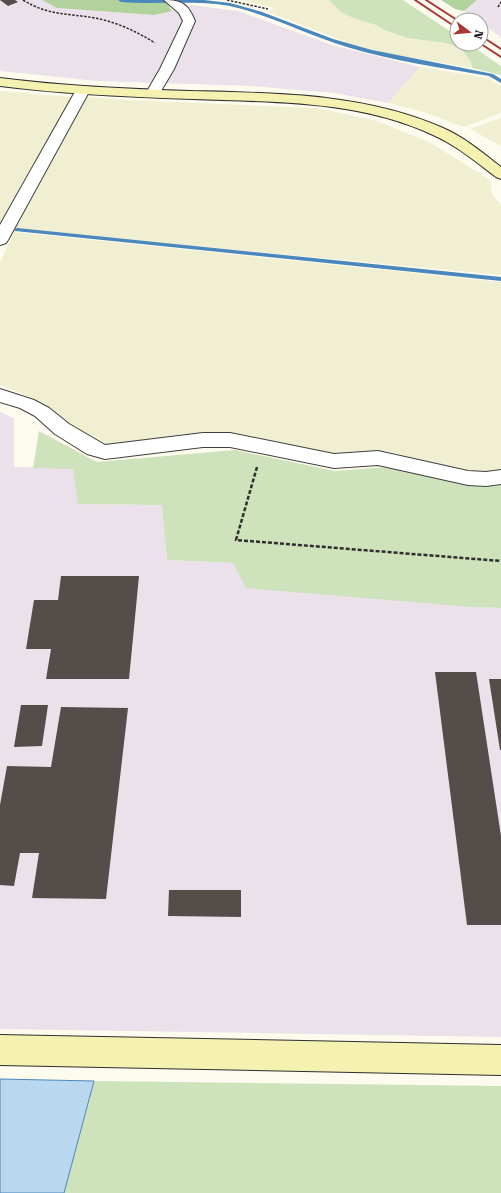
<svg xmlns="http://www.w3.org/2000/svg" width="501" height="1193" font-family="'Roboto Serif',serif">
	<rect width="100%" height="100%" fill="#fdfbee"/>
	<!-- industrial -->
	<g fill="#eae1ea">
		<path d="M0 0H42L57 8 154 15 191 5 238 11 332 45 420 67 388 103 334 93 252 86 97 81 0 71Z"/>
		<path d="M477 0H501V37L481 23V20H477L464 11Z"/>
		<path d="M0 412 14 418V467L73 468 79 504 162 505 167 560 233 563 472 607 501 608V1037L0 1029Z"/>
	</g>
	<!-- farmland -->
	<g fill="#f0efd1">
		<path d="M241 0H329L358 20 376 25 384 30 408 38 445 43 455 46 463 51 471 62 472 68 384 53 346 42 268 12 274 8Z"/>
		<path d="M420 67 487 78 501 86V113L464 127 424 112 388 103Z"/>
		<path d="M0 91 73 97 43 146 0 225Z"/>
		<path d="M87 97 126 100 316 108 374 120 429 142 490 180 492 194 501 205V275L15 229Z"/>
		<path d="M501 118V146L470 129Z"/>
		<path d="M14 232 501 282V469L490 473 463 470 386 451 336 454 232 434H184L103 446 60 418 45 403 0 385V263Z"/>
	</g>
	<!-- green -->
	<g fill="#cee3bc">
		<path d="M329 0H403L457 36V44H469L501 66V75L472 68 471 62 463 51 455 46 445 43 408 38 384 30 376 25 358 20 341 12Z"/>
		<path d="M39 431 97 462 235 450 335 471 386 467 484 487 501 483V608L472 607 246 588 233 563 167 560 162 505 78 504 73 469 33 468Z"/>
		<path d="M94 1081 501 1086V1193H64Z"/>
	</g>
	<!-- forest -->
	<g fill="#b2d29d">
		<path d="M42 0H165L172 11 154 15 57 8Z"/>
		<path d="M441 0H477L464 11 455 9Z"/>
	</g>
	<!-- water -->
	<path fill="#b9d7ee" stroke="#4987bc" d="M0 1079 94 1081 64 1193H0Z"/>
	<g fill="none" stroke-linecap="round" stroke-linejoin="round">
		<!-- stream -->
		<g fill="#4987bc" fill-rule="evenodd">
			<path d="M118 0H204L230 3 262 12 333 39 372 50 493 74 501 79V83L489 76C442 68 393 61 347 47 308 35 270 15 230 6 194 0 157 5 121 2Z"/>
			<path d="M17 228 501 277V281L15 231V229Z"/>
		</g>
	</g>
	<!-- building -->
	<g fill="#534e4a">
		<path d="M0 0H15L18 2 8 6Z"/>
		<path d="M61 576H139L129 679H46L51 649H26L34 600H58Z"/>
		<path d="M435 672H476L501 836V925H467Z"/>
		<path d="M489 679H501V750H500Z"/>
		<path d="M21 705H48L42 746 14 747Z"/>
		<path d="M61 707 128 708 106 899 32 898 39 853H20L14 886 0 885V805L7 766 51 767Z"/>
		<path d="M169 890H241V917L168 916Z"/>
	</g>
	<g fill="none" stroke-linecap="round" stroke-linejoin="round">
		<defs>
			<g id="street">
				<path d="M164 0C182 0 188 4 195 21L174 69 158 96 153 97 148 96 146 93 160 69 183 21 179 13Z"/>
				<path d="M83 86 88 87 90 90 8 240 6 243 0 245V225L76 90 78 87Z"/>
				<path d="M0 389 34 400 49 408 69 424 105 445 203 433H230L334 454 378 451 468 471 486 472 501 470V484L486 486 468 485 378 465 334 468 230 447H203L105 459 87 454 55 434 35 416 20 408 0 402Z"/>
			</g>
			<g id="secondary">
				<path d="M0 78C63 86 127 89 190 91 275 93 364 93 443 128 464 137 483 153 501 167V179L496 177C476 162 456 145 433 135 359 100 273 102 193 99 128 97 64 94 0 86Z"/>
				<path d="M0 1035 501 1045V1075L0 1065Z"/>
			</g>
		</defs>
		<!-- street casing -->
		<use href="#street" stroke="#3f3f3f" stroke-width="2"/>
		<!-- secondary casing -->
		<use href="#secondary" stroke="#2e2e2e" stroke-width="2"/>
		<!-- path-far1 -->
		<g stroke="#2e2e2e" stroke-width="1.5" stroke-dasharray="2.5 1.5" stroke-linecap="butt">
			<path d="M23 0C49 16 67 13 95 18 116 22 136 31 155 43"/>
			<path d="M227 0 268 9"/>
			<path d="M498 7 501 2"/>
		</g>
		<!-- path -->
		<path stroke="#2e2e2e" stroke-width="2.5" stroke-dasharray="4 2" stroke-linecap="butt" d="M257 467 236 540 501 561"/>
		<!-- street -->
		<use href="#street" fill="#fff" fill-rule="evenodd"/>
		<!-- secondary -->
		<use href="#secondary" fill="#f5f1b1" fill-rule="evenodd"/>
		<!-- rail -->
		<g stroke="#aa3736" stroke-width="2">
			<path d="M415 0 457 28"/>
			<path d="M426 0 457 20"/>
			<path d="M481 36 501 49"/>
			<path d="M481 44 501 57"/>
		</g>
	</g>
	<!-- north arrow -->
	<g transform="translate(469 32) rotate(106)"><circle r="19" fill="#ffffff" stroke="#9e9e9e"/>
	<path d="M0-3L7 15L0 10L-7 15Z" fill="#aa3736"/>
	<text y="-6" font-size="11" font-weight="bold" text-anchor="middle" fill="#0c0c0c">N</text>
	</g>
</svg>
